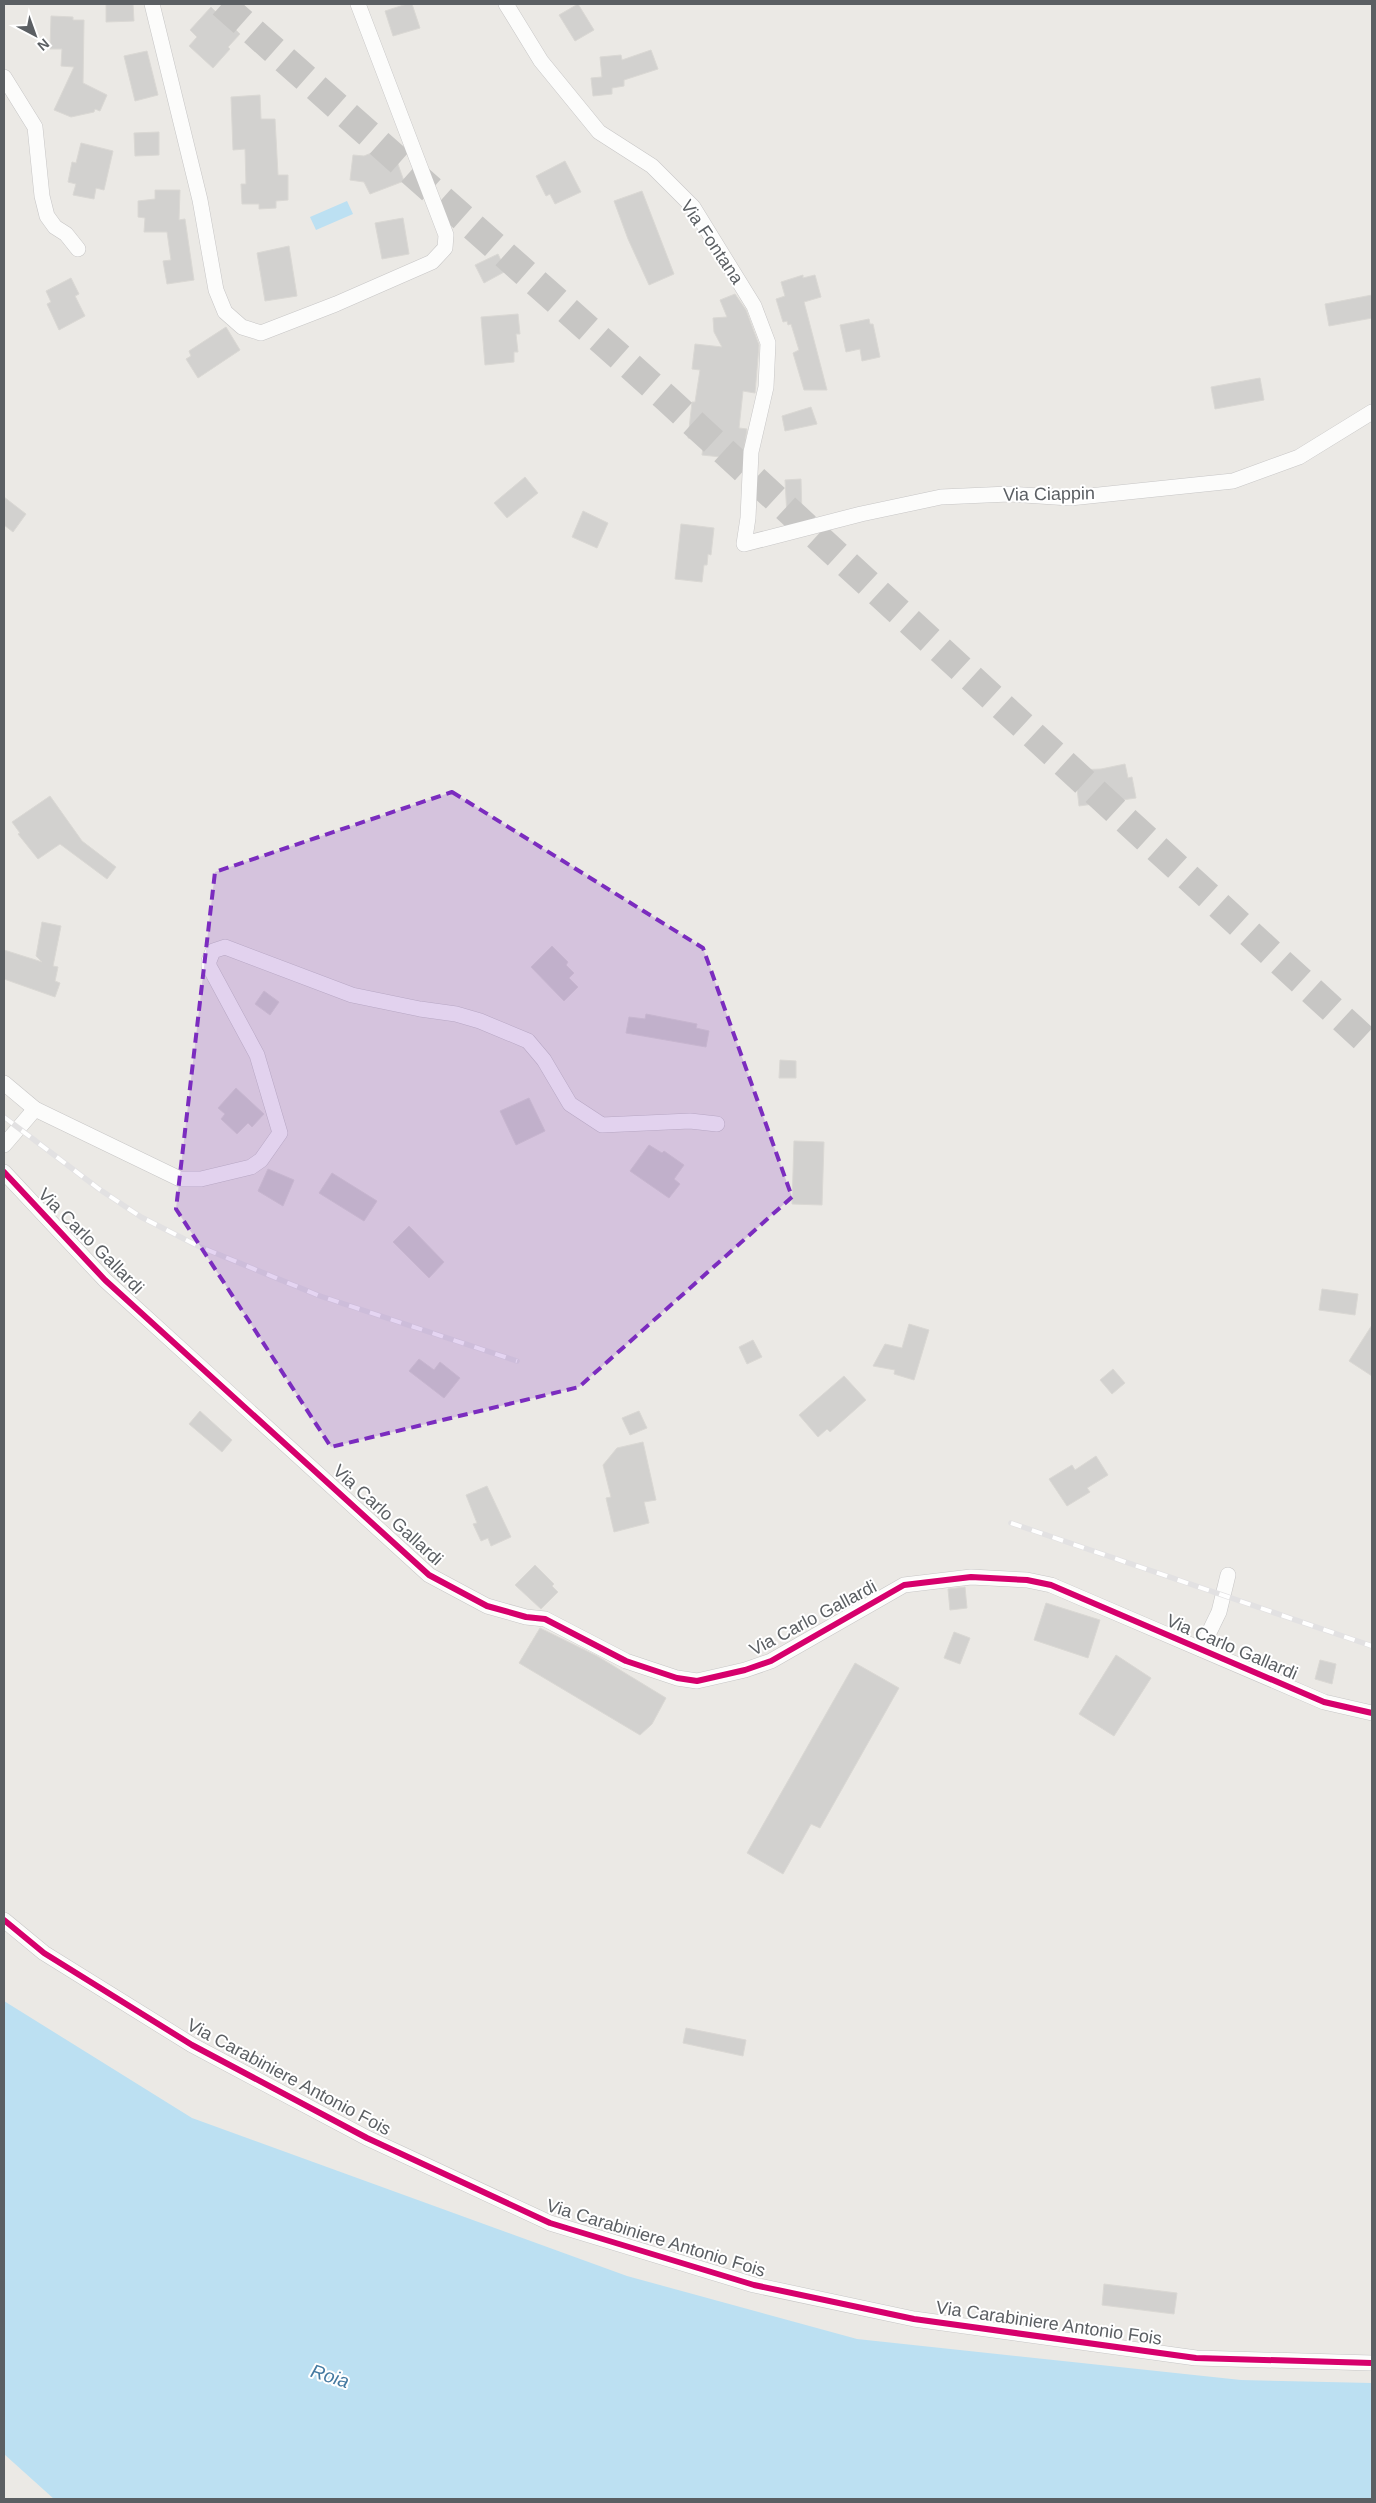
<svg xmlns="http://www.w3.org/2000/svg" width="1376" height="2503" font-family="Arial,sans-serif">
	<rect width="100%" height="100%" fill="#ebe9e5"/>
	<!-- water -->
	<g fill="#bce0f2">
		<path d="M347 201 353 214 316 230 310 217Z"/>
		<path d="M4 2001 192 2118 627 2276 857 2339 1241 2380 1372 2383V2499H54L4 2454Z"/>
	</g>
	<!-- building -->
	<g fill="#d2d1cf" stroke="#dad8d4">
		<path d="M106 4H133L134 21 106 22Z"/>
		<path d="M227 4H233L242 21 235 29 240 34 228 47 230 49 213 68 189 46 197 37 190 30 211 7 218 14Z"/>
		<path d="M407 4H412L420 28 393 36 385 11Z"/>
		<path d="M578 4 594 30 575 41 559 15Z"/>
		<path d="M51 16 73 17V20H84L83 83 107 95 100 111 95 109 94 112 71 117 54 110 74 67 61 66 62 49H50Z"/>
		<path d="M651 50 658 69 624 80V86L612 88V94L593 96 591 78 602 77 600 57 621 55 622 60Z"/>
		<path d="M147 51 158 95 135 101 124 56Z"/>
		<path d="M260 95 261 119H275L278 175H288V200L276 201V208L259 209V204H242L241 184H246L245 149 233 150 231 97Z"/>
		<path d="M159 132V155L135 156 134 133Z"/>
		<path d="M81 143 113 151 104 190 96 188 94 199 73 195 76 184 68 182 72 162 76 163Z"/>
		<path d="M391 145 404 181 370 194 364 182 350 180 353 155 364 156Z"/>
		<path d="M565 161 581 192 555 204 550 194 546 196 536 176Z"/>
		<path d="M155 190H180L179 220 185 219 194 280 167 284 163 261 171 260 167 232H144L145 218 138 217V201L155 199Z"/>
		<path d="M642 191 674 274 649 285 628 239 614 201Z"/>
		<path d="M403 218 409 254 382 259 375 223Z"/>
		<path d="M289 246 297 296 265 301 257 253Z"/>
		<path d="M498 254 506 271 484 283 475 265Z"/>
		<path d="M803 275V278L815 275 821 297 804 302 827 390H804L793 353 799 350 791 324 788 325 787 321 783 322 776 299 785 296 781 282Z"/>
		<path d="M71 278 79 294 75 296 85 316 59 330 47 304 51 302 46 291Z"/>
		<path d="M735 294 746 310 759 345 755 393 743 391 739 428 747 429 741 468 720 465 721 457 702 455 704 440 688 438 692 402H695L700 370 692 369 695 344 722 347 714 332 713 318 727 317 720 300Z"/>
		<path d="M1372 295V318L1329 326 1325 304Z"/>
		<path d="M518 314 520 334H516L518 352H514V362L485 365 481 317Z"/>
		<path d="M869 319 870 324H873L880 357 862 361 860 349 846 352 840 325Z"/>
		<path d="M226 327 240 350 198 378 186 359 191 356 189 351Z"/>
		<path d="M1260 378 1264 400 1215 409 1211 387Z"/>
		<path d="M811 407 817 424 785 431 782 416Z"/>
		<path d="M525 477 538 493 507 518 494 503Z"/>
		<path d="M801 479 802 515 787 516 785 480Z"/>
		<path d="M4 497 26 514 13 532 4 525Z"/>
		<path d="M583 511 608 523 597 548 572 537Z"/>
		<path d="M681 524 714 528 711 555 708 554 707 565H704L702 582 675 579Z"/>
		<path d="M1125 764 1128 778 1132 777 1136 798 1079 806 1075 770 1101 769Z"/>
		<path d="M50 796 82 841 116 867 107 879 60 844 38 859 18 834 20 833 12 822Z"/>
		<path d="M42 922 61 926 53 966 58 967 55 981 60 983 55 997 4 979V950L42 962 36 956Z"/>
		<path d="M552 946 568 962 566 965 574 973 569 978 578 987 564 1001 531 967Z"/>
		<path d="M264 991 279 1002 270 1015 255 1004Z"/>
		<path d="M646 1014 697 1024 696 1028 709 1031 706 1047 626 1033 629 1017 645 1019Z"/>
		<path d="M780 1060 796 1061V1078H779Z"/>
		<path d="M236 1088 264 1114 252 1127 248 1123 237 1134 221 1119 225 1114 218 1108Z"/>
		<path d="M529 1098 545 1131 516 1145 500 1111Z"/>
		<path d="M794 1141 824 1142 822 1205 792 1204Z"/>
		<path d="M649 1145 662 1153 664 1151 684 1165 674 1179 680 1184 669 1198 630 1171Z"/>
		<path d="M268 1169 294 1180 283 1206 258 1191Z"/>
		<path d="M332 1173 377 1201 364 1221 319 1193Z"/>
		<path d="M409 1226 444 1262 429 1278 393 1242Z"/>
		<path d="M1322 1289 1358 1294 1355 1315 1319 1310Z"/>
		<path d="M909 1324 929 1330 914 1380 894 1374 895 1370 873 1366 885 1344 902 1348Z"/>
		<path d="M1372 1325V1376L1349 1361Z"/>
		<path d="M753 1340 762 1357 747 1364 739 1347Z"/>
		<path d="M419 1359 434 1370 440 1362 460 1378 444 1398 409 1371Z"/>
		<path d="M1113 1369 1125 1383 1112 1394 1100 1380Z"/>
		<path d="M844 1376 866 1400 830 1432 827 1429 818 1437 799 1415Z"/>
		<path d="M200 1411 232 1440 222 1452 189 1424Z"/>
		<path d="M639 1411 647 1428 630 1435 622 1418Z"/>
		<path d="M643 1442 656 1500 644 1502 649 1523 614 1532 606 1498 611 1497 603 1465 617 1448Z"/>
		<path d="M1096 1456 1108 1475 1087 1488 1090 1492 1067 1506 1049 1479 1072 1465 1075 1470Z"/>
		<path d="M487 1486 511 1537 491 1546 488 1538 481 1541 473 1524 477 1523 466 1495Z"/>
		<path d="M535 1565 554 1584 552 1586 558 1592 541 1609 515 1585Z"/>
		<path d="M965 1587 967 1608 950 1610 948 1589Z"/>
		<path d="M1046 1603 1100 1620 1088 1658 1034 1640Z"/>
		<path d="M540 1628 597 1656 666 1698 652 1724 640 1735 519 1663Z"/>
		<path d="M954 1632 970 1638 960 1664 944 1658Z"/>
		<path d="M1116 1655 1151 1678 1114 1736 1079 1714Z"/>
		<path d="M1320 1660 1336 1664 1332 1684 1315 1679Z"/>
		<path d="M855 1663 899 1688 820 1828 811 1824 783 1874 747 1853Z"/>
		<path d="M686 2028 746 2040 743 2056 683 2043Z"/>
		<path d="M1104 2284 1177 2293 1174 2314 1102 2305Z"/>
	</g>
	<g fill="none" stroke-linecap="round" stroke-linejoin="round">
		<!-- motorway-tunnel -->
		<path stroke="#c7c6c4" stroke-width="28" stroke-dasharray="28 14" stroke-linecap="butt" d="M222 4 665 397 1372 1046"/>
		<defs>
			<g id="minor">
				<path d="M152 4 200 200 216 290 225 312 242 327 261 333 336 304 432 262 445 248 446 235 358 4"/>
				<path d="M506 4 541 61 599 132 652 166 693 207 754 306 768 343 766 387 751 452 748 518 744 544 861 514 941 497 1009 494 1070 498 1233 481 1299 457 1372 412"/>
				<path d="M4 77 35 127 42 196 47 216 55 227 66 234 78 249"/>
				<path d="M4 1083 35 1109 180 1179H201L251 1167 261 1160 280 1133 257 1055 209 966V961L213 951 225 947 352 995 420 1009 456 1014 480 1021 528 1041 544 1060 570 1104 602 1125 690 1121 717 1124"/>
				<path d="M4 1145 35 1109"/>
				<path d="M4 1172 105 1280 429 1575 487 1606 526 1617 545 1619 626 1661 677 1678 697 1681 745 1670 771 1661 904 1585 971 1577 1027 1580 1051 1585 1324 1702 1372 1713"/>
				<path d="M1201 1649 1219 1612 1228 1575"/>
				<path d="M4 1920 44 1953 192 2045 367 2138 550 2223 754 2285 914 2319 1196 2358 1372 2363"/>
			</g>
		</defs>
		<!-- minor casing -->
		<use href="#minor" stroke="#c7c6c6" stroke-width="16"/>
		<!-- minor -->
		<use href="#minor" stroke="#fcfcfb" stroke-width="15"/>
		<defs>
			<g id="rail">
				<path d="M4 1117 99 1189 141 1217 198 1246 320 1296 517 1361"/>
				<path d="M1011 1523 1372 1646"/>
			</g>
		</defs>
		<!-- rail casing -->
		<use href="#rail" stroke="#e2e1e2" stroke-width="5.5"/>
		<!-- rail -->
		<use href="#rail" stroke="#fff" stroke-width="4" stroke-dasharray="11" stroke-linecap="butt"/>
		<defs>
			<g id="cycleway">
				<path d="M4 1172 105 1280 429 1575 487 1606 526 1617 545 1619 626 1661 677 1678 697 1681 745 1670 771 1661 904 1585 971 1577 1027 1580 1051 1585 1324 1702 1372 1713"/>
				<path d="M4 1920 44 1953 192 2045 367 2138 550 2223 754 2285 914 2319 1196 2358 1372 2363"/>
			</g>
		</defs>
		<!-- cycleway casing -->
		<use href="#cycleway" stroke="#fff" stroke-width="9"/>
		<!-- cycleway -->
		<use href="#cycleway" stroke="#d6006c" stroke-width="6"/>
	</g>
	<!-- marked area -->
	<path fill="#7b2cbf" fill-opacity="0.2" stroke="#7b2cbf" stroke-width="4" stroke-dasharray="10 6" stroke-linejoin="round" d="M452 792 703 948 792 1197 579 1387 331 1447 176 1209 215 872Z"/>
	<g text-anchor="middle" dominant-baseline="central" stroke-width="4" stroke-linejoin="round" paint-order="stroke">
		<!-- street labels -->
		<g font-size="18" fill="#5b5f63" stroke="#fff">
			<text transform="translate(712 242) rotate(56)">Via Fontana</text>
			<text transform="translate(1049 494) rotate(-1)">Via Ciappin</text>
			<text transform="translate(91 1241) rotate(45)">Via Carlo Gallardi</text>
			<text transform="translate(388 1515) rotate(42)">Via Carlo Gallardi</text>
			<text transform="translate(813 1618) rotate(-28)">Via Carlo Gallardi</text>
			<text transform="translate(1232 1647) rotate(23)">Via Carlo Gallardi</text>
			<text transform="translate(289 2077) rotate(28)">Via Carabiniere Antonio Fois</text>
			<text transform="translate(656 2238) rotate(17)">Via Carabiniere Antonio Fois</text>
			<text transform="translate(1049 2323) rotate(8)">Via Carabiniere Antonio Fois</text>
		</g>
		<!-- water labels -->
		<g font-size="19" font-style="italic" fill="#4479a0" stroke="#fff">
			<text transform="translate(330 2376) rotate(18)">Roia</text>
		</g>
	</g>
	<!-- border -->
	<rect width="1376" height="2503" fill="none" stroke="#5b5f63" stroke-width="10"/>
	<!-- north arrow -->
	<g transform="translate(35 35) rotate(139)" stroke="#ffffff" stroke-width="4" paint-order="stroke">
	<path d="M0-4L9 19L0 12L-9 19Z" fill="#5b5f63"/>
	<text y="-8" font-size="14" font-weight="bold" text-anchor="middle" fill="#5b5f63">N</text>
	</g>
</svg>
